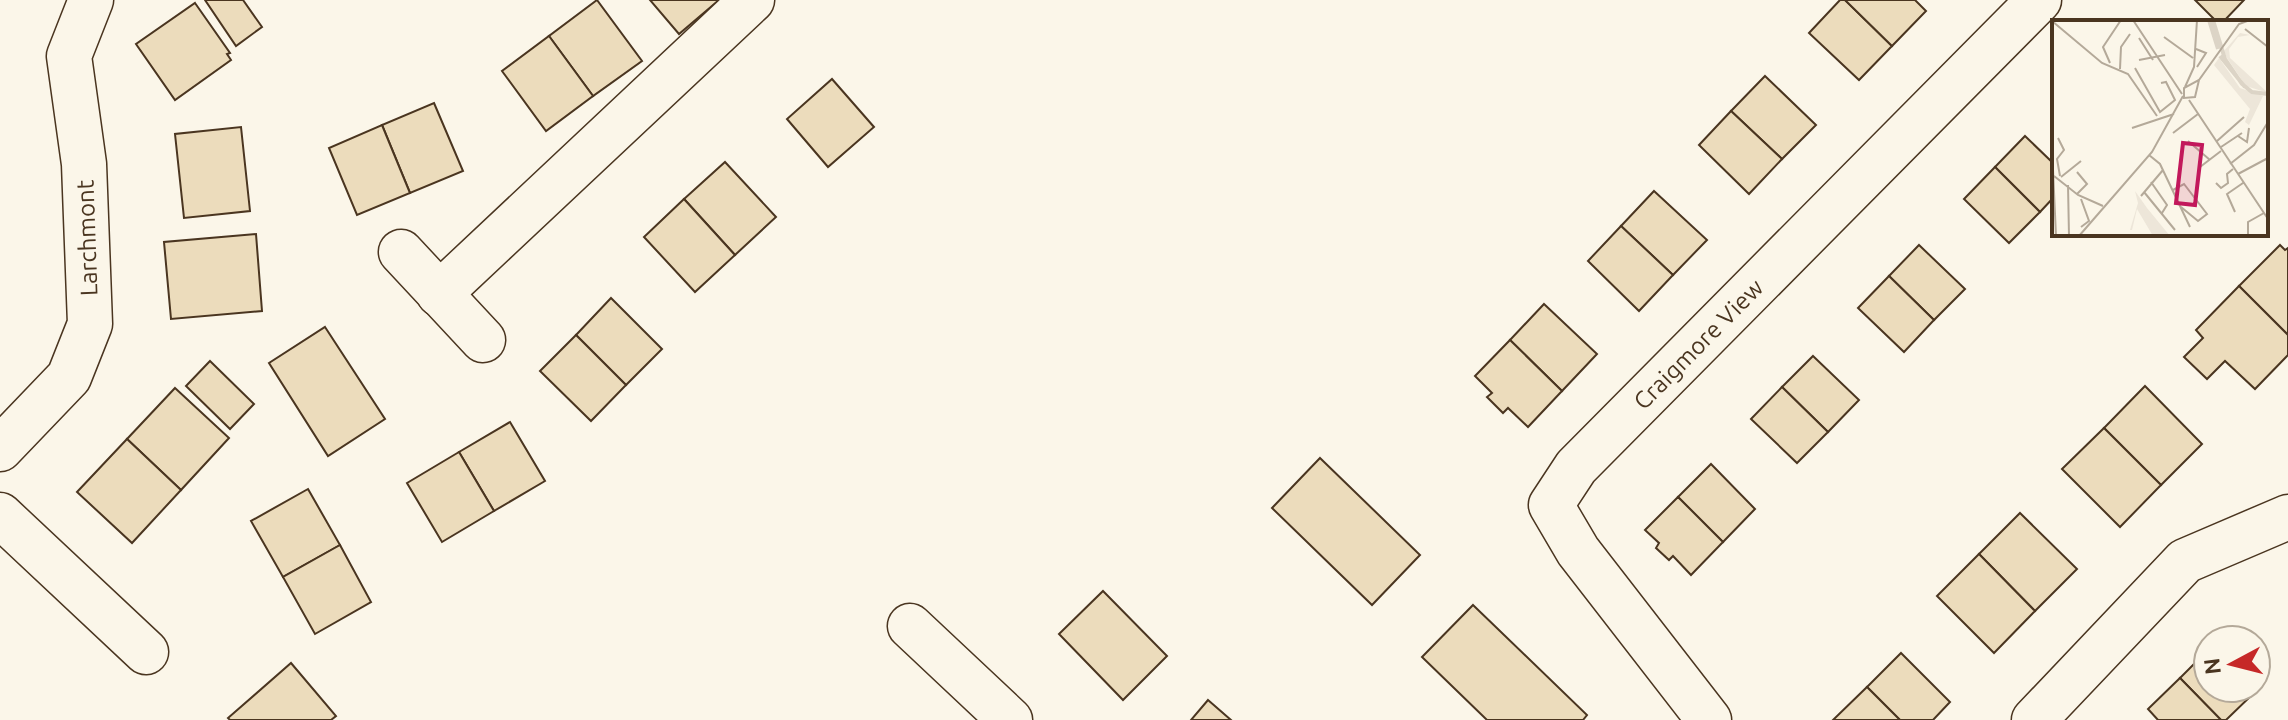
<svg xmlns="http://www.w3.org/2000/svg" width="2288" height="720" font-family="Ubuntu,sans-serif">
	<rect width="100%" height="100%" fill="#fbf6e9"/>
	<!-- building -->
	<g fill="#ecdcbc" stroke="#4a3520" stroke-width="2">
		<path d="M205 0H243L262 27 236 46Z"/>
		<path d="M597 0 642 61 593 96 549 36Z"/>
		<path d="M650 0H719L679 34Z"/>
		<path d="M1840 0H1845L1892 46 1859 80 1809 33Z"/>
		<path d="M1845 0H1915L1926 11 1892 46Z"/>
		<path d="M2195 0H2244L2223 22H2217Z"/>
		<path d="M195 3 230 53 227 54 231 60 175 100 136 44Z"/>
		<path d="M549 36 593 96 546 131 502 71Z"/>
		<path d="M1765 76 1816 125 1782 159 1731 111Z"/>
		<path d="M832 79 874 127 828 167 787 119Z"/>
		<path d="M434 103 463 171 410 193 382 125Z"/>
		<path d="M1731 111 1782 159 1749 194 1699 145Z"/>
		<path d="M382 125 410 193 357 215 329 148Z"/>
		<path d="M241 127 250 211 184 218 175 134Z"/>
		<path d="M2025 136 2054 164V197L2040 212 1995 167Z"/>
		<path d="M725 162 776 217 735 255 684 199Z"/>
		<path d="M1995 167 2040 212 2009 243 1964 199Z"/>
		<path d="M1654 191 1707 240 1673 275 1621 226Z"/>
		<path d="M684 199 735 255 695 292 644 237Z"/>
		<path d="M1621 226 1673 275 1639 311 1588 261Z"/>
		<path d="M256 234 262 311 171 319 164 242Z"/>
		<path d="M1919 245 1965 289 1934 320 1889 276Z"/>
		<path d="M2280 245 2285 250 2288 248V335L2239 286Z"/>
		<path d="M1889 276 1934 320 1904 352 1858 308Z"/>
		<path d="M2239 286 2288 335V355L2255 389 2225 361 2207 379 2184 357 2203 338 2196 330Z"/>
		<path d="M611 298 662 349 626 385 576 335Z"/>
		<path d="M1544 304 1597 354 1562 391 1510 340Z"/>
		<path d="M325 327 385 419 328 456 269 363Z"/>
		<path d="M576 335 626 385 591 421 540 371Z"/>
		<path d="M1510 340 1562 391 1528 427 1508 408 1503 413 1487 397 1492 393 1475 376Z"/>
		<path d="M1813 356 1859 400 1828 432 1782 387Z"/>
		<path d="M210 361 254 404 230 429 186 386Z"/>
		<path d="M2145 386 2202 444 2161 485 2104 428Z"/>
		<path d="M1782 387 1828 432 1797 463 1751 419Z"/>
		<path d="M175 388 229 438 181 490 127 439Z"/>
		<path d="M510 422 545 481 494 511 459 452Z"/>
		<path d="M2104 428 2161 485 2120 527 2062 469Z"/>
		<path d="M127 439 181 490 132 543 77 492Z"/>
		<path d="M459 452 494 511 442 542 407 483Z"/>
		<path d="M1320 458 1420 555 1372 605 1272 508Z"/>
		<path d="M1711 464 1755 509 1723 542 1678 497Z"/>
		<path d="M308 489 340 545 283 577 251 521Z"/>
		<path d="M1678 497 1723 542 1691 575 1673 556 1669 560 1656 548 1659 543 1645 530Z"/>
		<path d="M2020 513 2077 569 2035 611 1979 554Z"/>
		<path d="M340 545 371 602 315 634 283 577Z"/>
		<path d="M1979 554 2035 611 1994 653 1937 596Z"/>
		<path d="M1103 591 1167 656 1123 700 1059 634Z"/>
		<path d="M1473 605 1587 715 1583 720H1487L1422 657Z"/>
		<path d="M2208 650V688H2253L2256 691 2226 720H2221L2180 678Z"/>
		<path d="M1901 653 1950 702 1933 720H1900L1867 687Z"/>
		<path d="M291 663 336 716 331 720H230L228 718Z"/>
		<path d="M2180 678 2221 720H2158L2148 709Z"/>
		<path d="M1867 687 1900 720H1833Z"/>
		<path d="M1208 700 1231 720H1191Z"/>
	</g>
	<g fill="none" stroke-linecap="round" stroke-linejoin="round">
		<defs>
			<g id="minor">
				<path d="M401 252 483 340"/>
				<path d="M439 294 752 0"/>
				<path d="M0 449 69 377 90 324 84 164 69 56 91 0"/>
				<path d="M0 515 146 652"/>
				<path d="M910 626 1010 720"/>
				<path id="s1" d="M1709 720 1578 551 1551 505 1576 467 2039 0"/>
				<path d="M2034 720 2185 561 2288 517"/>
			</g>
		</defs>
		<!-- minor casing -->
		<use href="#minor" stroke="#4a3520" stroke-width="47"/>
		<!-- minor -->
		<use href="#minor" stroke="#fbf6e9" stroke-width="44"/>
	</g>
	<g text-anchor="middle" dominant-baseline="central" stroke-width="6" stroke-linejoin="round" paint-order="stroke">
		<!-- street labels -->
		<g font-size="24" fill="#4a3520" stroke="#fbf6e9">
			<text transform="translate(87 238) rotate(-92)">Larchmont</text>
			<text stroke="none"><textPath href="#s1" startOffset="486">Craigmore View</textPath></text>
		</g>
	</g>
	<!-- overview -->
	<g transform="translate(2052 20)">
		<rect width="216" height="216" fill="#fbf6e9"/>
		<path d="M188 13 198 15 186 17 177 29 178 38 216 73 194 66 175 38 172 31ZM167 38 188 68 211 76 197 105 193 102 198 89 162 45ZM83 171 95 188 118 216H101L85 189 80 210H78L86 183Z" fill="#ede6d9"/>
		<path fill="none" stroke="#dcd4c6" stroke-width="4" d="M157 0 166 29M161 0 173 39 190 64 200 72 216 74M168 36 193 67"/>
		<path fill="none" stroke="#b4a999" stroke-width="2" d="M81 0 130 74M0 1 50 43 76 54 105 96M193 9 216 27M112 17 141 38M87 18 101 40M144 29 154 33 145 47M87 40 113 35M58 43 51 27 69 0M83 48 108 92 123 80 114 62 109 63M68 49 69 27 78 14M147 60 143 77 132 78V68L147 60 187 4 198 0M133 67 142 47 145 0M137 80 216 199M80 108 122 94M121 113 146 94M186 116 195 122 197 108M6 118 12 130 5 139 8 156M136 121 158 140M165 121 192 97M0 127 4 216M169 127 190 113M97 135 108 144 138 207M178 144 202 125 216 102M148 147 169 131M186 154 216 138M2 156 26 175 51 186M9 157 29 141M99 162 115 185 110 193M164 163 169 168 176 163 175 154 181 149M16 165 17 216M121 170 132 164 155 194 146 201 129 187M92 172 123 210M25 174 35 164 25 152M89 176 111 150M183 192 175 174 191 163M29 207 37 201 29 179M27 216 100 132 131 76M196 216V202L212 193"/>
		<path fill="#c2185b" fill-opacity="0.15" stroke="#c2185b" stroke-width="4" d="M131 123 150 125 143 185 124 183Z"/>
		<rect width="216" height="216" fill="none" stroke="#4a3520" stroke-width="4"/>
	</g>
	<!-- north arrow -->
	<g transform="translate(2232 664) rotate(263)"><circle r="38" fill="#fbf6e9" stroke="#b4a999" stroke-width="2"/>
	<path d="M0-6L14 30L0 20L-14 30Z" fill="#c62828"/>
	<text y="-12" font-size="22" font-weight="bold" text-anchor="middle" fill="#4a3520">N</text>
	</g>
</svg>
